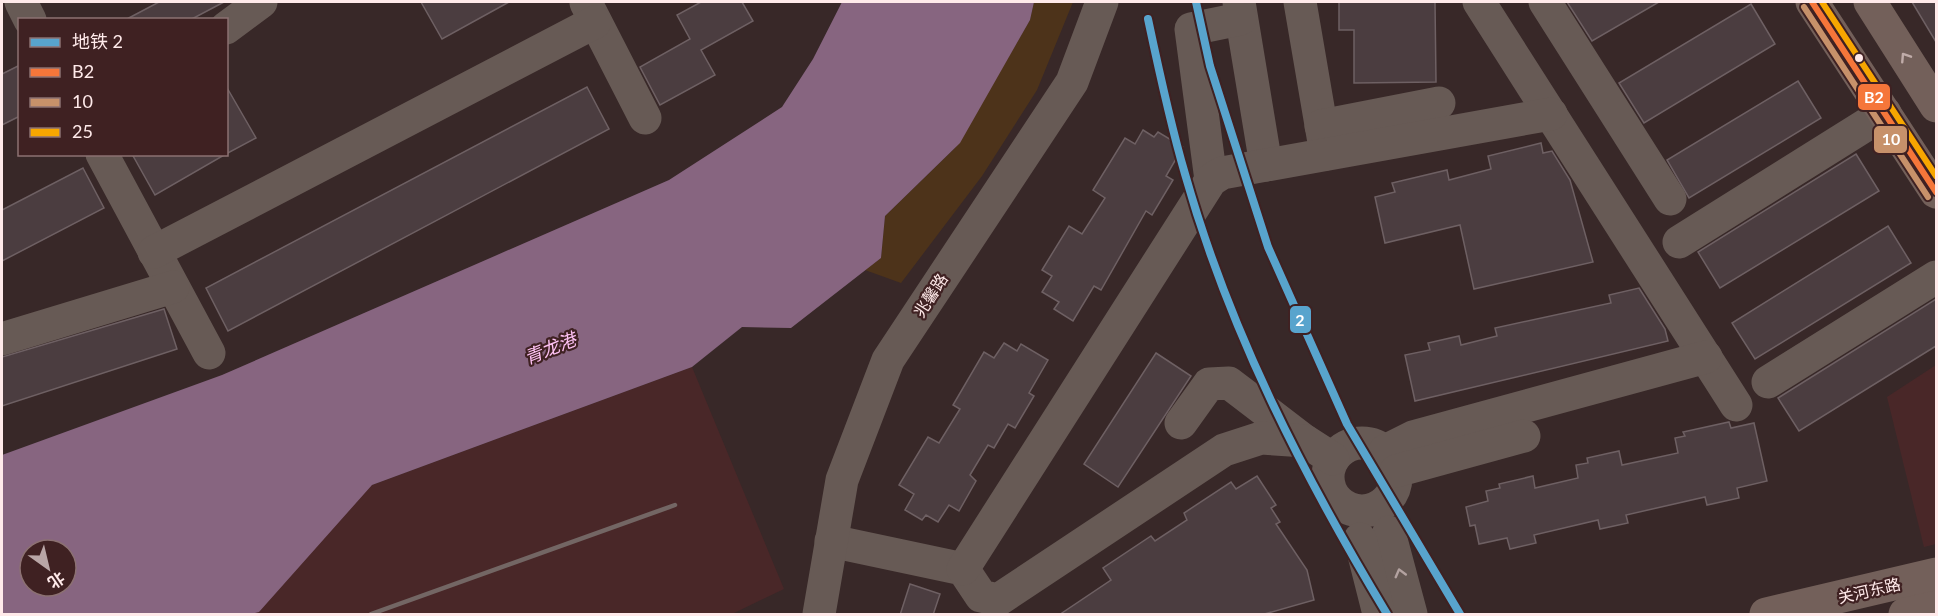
<svg xmlns="http://www.w3.org/2000/svg" width="1938" height="616" font-family="Lato,'Noto Sans SC',sans-serif">
	<rect width="100%" height="100%" fill="#382828"/>
	<!-- built -->
	<g fill="#492728" fill-rule="evenodd">
		<path d="M1936 365V544L1924 547 1887 397Z"/>
		<path d="M692 367 784 589 732 614H2V550L372 485ZM30 550H66V586H30Z"/>
	</g>
	<!-- green -->
	<path fill="#4d331a" d="M1034 2H1073L1037 90 982 176 901 283 865 270 881 258 885 216 955 148 1030 20Z"/>
	<!-- water -->
	<path fill="#876580" fill-rule="evenodd" d="M842 2H1034L1030 20 960 143 885 216 881 258 791 328 742 327 692 367 372 485 259 612 251 614H2V455L222 375 669 180 782 107 813 59ZM30 550H66V586H30Z"/>
	<!-- building -->
	<g fill="#4b3d40" stroke="#6e6063" stroke-width="1.5">
		<path d="M159 2H224L190 20H125Z"/>
		<path d="M421 2H509L442 39Z"/>
		<path d="M701 2H742L753 21 701 50 715 75 660 105 640 67 690 39 677 15Z"/>
		<path d="M1339 2H1435L1436 82 1354 83V30H1339Z"/>
		<path d="M1567 2H1659L1592 41Z"/>
		<path d="M1912 2H1936V42Z"/>
		<path d="M1751 4 1775 44 1644 123 1619 83Z"/>
		<path d="M20 65V116L2 125V74Z"/>
		<path d="M1798 81 1821 118 1689 198 1667 160Z"/>
		<path d="M226 86 256 138 226 154Z"/>
		<path d="M587 87 609 129 228 331 206 288Z"/>
		<path d="M1143 130 1154 137 1158 132 1183 147 1166 176 1173 180 1152 215 1146 211 1101 290 1094 286 1073 321 1054 309 1059 302 1042 292 1052 276 1042 270 1069 226 1082 234 1105 198 1093 190 1125 138 1135 144Z"/>
		<path d="M1541 143 1543 153 1552 151 1570 180 1593 262 1474 289 1460 225 1385 243 1375 197 1395 192 1392 183 1447 170 1449 180 1491 169 1488 156Z"/>
		<path d="M132 154H226L155 195Z"/>
		<path d="M1856 154 1879 191 1720 288 1698 252Z"/>
		<path d="M83 168 104 208 2 261V210Z"/>
		<path d="M1888 226 1911 263 1755 359 1732 323Z"/>
		<path d="M1639 288 1665 329 1668 341 1415 401 1405 355 1430 350 1428 343 1459 336 1461 345 1497 336 1495 328 1611 303 1609 295Z"/>
		<path d="M1936 299V346L1799 431 1778 398Z"/>
		<path d="M164 309 177 349 2 406V357Z"/>
		<path d="M1004 343 1017 351 1021 344 1048 360 1029 393 1034 396 1015 428 1008 424 994 448 988 445 970 475 976 481 959 511 949 505 938 522 926 515 922 520 905 510 914 494 899 485 928 437 939 443 960 409 953 405 984 352 994 358Z"/>
		<path d="M1156 353 1191 376 1118 487 1084 464Z"/>
		<path d="M1729 422 1731 428 1754 423 1767 481 1737 488 1739 498 1707 505 1705 497 1626 515 1628 523 1600 529 1598 520 1534 535 1536 543 1510 549 1507 538 1479 544 1475 525 1470 526 1466 507 1488 501 1486 491 1500 488 1499 484 1533 476 1535 488 1578 478 1576 465 1588 463 1587 458 1619 451 1622 465 1678 453 1675 438 1685 436 1683 432Z"/>
		<path d="M1257 476 1276 505 1271 508 1280 522 1276 524 1307 570 1314 600 1261 615H1059L1111 580 1103 568 1151 536 1155 541 1187 520 1184 513 1231 482 1236 489Z"/>
		<path d="M910 584 940 594 933 615H900Z"/>
	</g>
	<g fill="none" stroke-linecap="round" stroke-linejoin="round">
		<!-- minor -->
		<g stroke="#675a55" stroke-width="33">
			<path d="M21 2 30 20"/>
			<path d="M1239 2 1266 165"/>
			<path d="M1300 2 1326 154"/>
			<path d="M1479 2 1736 405"/>
			<path d="M1545 2 1670 199"/>
			<path d="M586 3 645 118"/>
			<path d="M226 28 261 2"/>
			<path d="M1321 126 1439 103"/>
			<path d="M102 154 209 353"/>
			<path d="M1211 180 1191 29 1240 19"/>
			<path d="M1679 242 1885 113"/>
			<path d="M154 252 595 22"/>
			<path d="M2 339 173 287"/>
			<path d="M1768 382 1936 277"/>
			<path d="M1181 423 1209 384 1229 383 1305 441"/>
			<circle cx="1362" cy="477" r="34"/>
			<path d="M1385 451 1413 437 1706 357"/>
			<path d="M1396 471 1524 436"/>
			<path d="M1389 532 1411 614"/>
			<path d="M1360 539 1379 614"/>
			<path d="M831 541 963 569 981 596 998 600 1224 450 1261 438 1305 441 1333 459"/>
			<path d="M963 569 1211 180 1222 173 1551 114"/>
			<path d="M819 614 842 480 888 360 1072 82 1102 2"/>
		</g>
		<!-- major -->
		<g stroke="#73605a" stroke-width="33">
			<path d="M1812 2 1936 192"/>
			<path d="M1870 2 1936 106"/>
			<path d="M1766 614 1936 574"/>
			<path d="M1905 614 1936 607"/>
		</g>
		<!-- rail -->
		<path stroke="#736664" stroke-width="4.5" d="M371 614 675 505"/>
		<defs>
			<path id="bus-1" d="M1812 2 1936 192"/>
			<path id="bus-2" d="M1804 7 1928 197"/>
			<path id="bus-3" d="M1822 2 1936 176"/>
		</defs>
		<!-- bus-1 casing -->
		<use href="#bus-1" stroke="#3f2122" stroke-width="10"/>
		<!-- bus-2 casing -->
		<use href="#bus-2" stroke="#3f2122" stroke-width="10"/>
		<!-- bus-3 casing -->
		<use href="#bus-3" stroke="#3f2122" stroke-width="10"/>
		<!-- bus-1 -->
		<use href="#bus-1" stroke="#f5763a" stroke-width="6"/>
		<!-- bus-2 -->
		<use href="#bus-2" stroke="#c7916a" stroke-width="6"/>
		<!-- bus-3 -->
		<use href="#bus-3" stroke="#f7a600" stroke-width="6"/>
		<defs>
			<g id="metro-1">
				<path d="M1196 2 1210 66 1268 247 1347 424 1460 614"/>
				<path d="M1148 19C1159 71 1170 123 1185 174 1229 330 1303 475 1387 614"/>
			</g>
		</defs>
		<!-- metro-1 casing -->
		<use href="#metro-1" stroke="#3f2122" stroke-width="12"/>
		<!-- metro-1 -->
		<use href="#metro-1" stroke="#58a4cd" stroke-width="8"/>
	</g>
	<!-- one-way arrows -->
	<defs><path id="oneway-chevron" d="M-2-3.5L2.5 0L-2 3.5" fill="none" stroke-width="1.6" stroke-linecap="round" stroke-linejoin="round" transform="scale(1.5)"/></defs>
	<use stroke="#c0aca9" href="#oneway-chevron" transform="translate(1905 57) rotate(-123)"/>
	<use stroke="#b3a2a0" href="#oneway-chevron" transform="translate(1400 573) rotate(-105)"/>
	<!-- markers -->
	<circle fill="#ffeaea" stroke="#3f2122" stroke-width="2" cx="1859" cy="58" r="5"/>
	<g text-anchor="middle" dominant-baseline="central" stroke-width="4.5" stroke-linejoin="round" paint-order="stroke">
		<!-- street labels -->
		<g font-size="16" fill="#ffeaea" stroke="#3f2122">
			<text transform="translate(930 295) rotate(-57)">兆馨路</text>
			<text transform="translate(1869 590) rotate(-13)">关河东路</text>
		</g>
		<!-- water labels -->
		<g font-size="18" font-style="italic" fill="#fdc1f3" stroke="#3f2122">
			<text transform="translate(550 348) rotate(-22)">青龙港</text>
		</g>
	</g>
	<g stroke="#3f2122" stroke-width="2">
		<rect x="1857" y="83" width="34" height="28" rx="6" fill="#f5763a"/>
		<rect x="1873" y="125" width="35" height="29" rx="6" fill="#c7916a"/>
		<rect x="1289" y="305" width="23" height="29" rx="6" fill="#58a4cd"/>
	</g>
	<g font-size="16" text-anchor="middle" font-weight="bold" fill="#fff">
		<text x="1874" y="103">B2</text>
		<text x="1891" y="145">10</text>
		<text x="1300" y="326">2</text>
	</g>
	<!-- border -->
	<rect width="1938" height="616" fill="none" stroke="#ffeaea" stroke-width="6"/>
	<!-- legend -->
	<rect x="18" y="18" width="210" height="138" fill="#3f2122" stroke="#8c7172" stroke-width="1.5"/>
	<rect x="30" y="38" width="30" height="9" fill="#58a4cd" stroke="#8c7172" stroke-width="1.5"/>
	<text x="72" y="48" font-size="18" fill="#ffeaea">地铁 2</text>
	<rect x="30" y="68" width="30" height="9" fill="#f5763a" stroke="#8c7172" stroke-width="1.5"/>
	<text x="72" y="78" font-size="18" fill="#ffeaea">B2</text>
	<rect x="30" y="98" width="30" height="9" fill="#c7916a" stroke="#8c7172" stroke-width="1.5"/>
	<text x="72" y="108" font-size="18" fill="#ffeaea">10</text>
	<rect x="30" y="128" width="30" height="9" fill="#f7a600" stroke="#8c7172" stroke-width="1.5"/>
	<text x="72" y="138" font-size="18" fill="#ffeaea">25</text>
	<!-- north arrow -->
	<g transform="translate(48 568) rotate(146)"><circle r="28" fill="#3f2122" stroke="#8c7172" stroke-width="1.5"/>
	<path d="M0-4.5L10 22L0 15L-10 22Z" fill="#b9a6a6"/>
	<text y="-9" font-size="16" font-weight="bold" text-anchor="middle" fill="#ffeaea">北</text>
	</g>
</svg>
